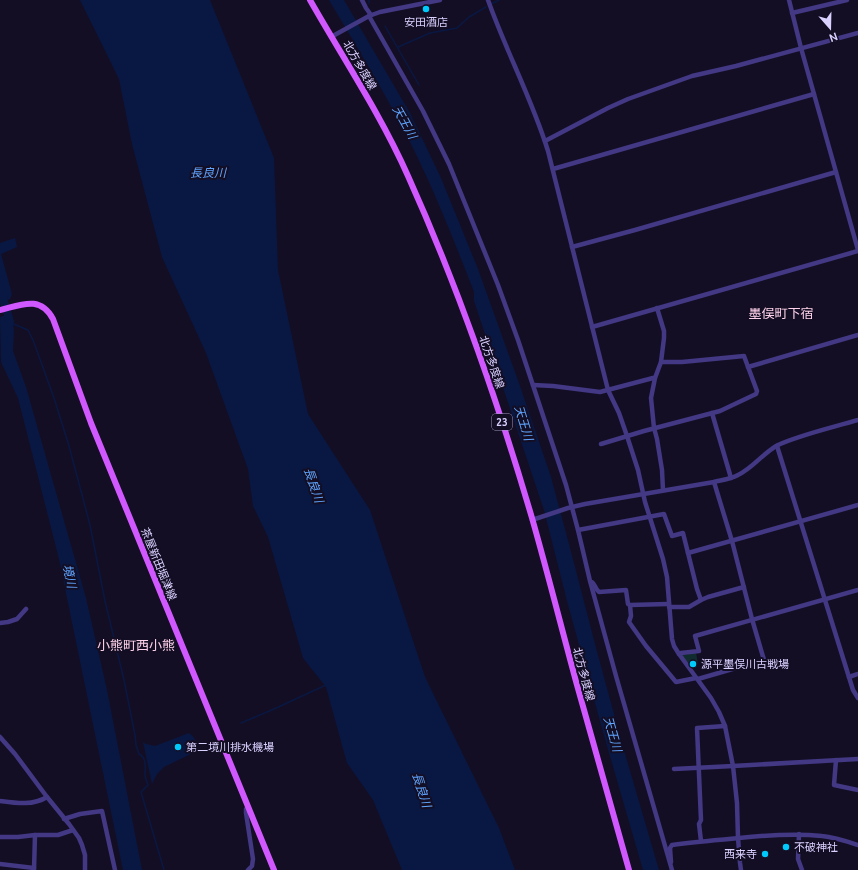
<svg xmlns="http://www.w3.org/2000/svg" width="858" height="870" font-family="Ubuntu,'Noto Sans JP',sans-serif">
	<rect width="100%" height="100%" fill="#140e24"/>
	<!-- green -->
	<path fill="#112c2e" d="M696 653 698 664 691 667 682 655Z"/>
	<!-- water -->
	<g fill="#091843">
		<path d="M80 0H210L274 158 278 270 308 414 370 510 425 677 499 828 515 870H402L373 800 347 763 326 687 303 658 268 537 253 506 248 469 206 353 162 257 132 144 119 79Z"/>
		<path d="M329 0H344L410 113 441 178 478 269 520 386 551 477 569 544 595 644 621 740 659 870H643L603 732 567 601 544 510 474 301V292C454 240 433 187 407 136 383 90 356 45 329 0Z"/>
		<path d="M15 238 17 247 1 254 12 294 10 299 0 303V243Z"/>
		<path d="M12 313 14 332 13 351 26 387 86 598 107 690 142 870H123L59 559 18 398 1 362 0 317Z"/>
		<path d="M189 733C195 737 198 744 197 751L164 767 157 774 152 784 143 742 146 744 155 746Z"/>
	</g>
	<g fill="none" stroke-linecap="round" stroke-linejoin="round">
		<!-- stream -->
		<g stroke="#091843" stroke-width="1.5">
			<path d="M369 0V3"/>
			<path d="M491 4 499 0"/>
			<path d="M385 26 419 85"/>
			<path d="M398 47 430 33 457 28 469 17 486 7"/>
			<path d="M11 323 28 330 33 340 54 398 69 446 90 525 105 601 124 680 135 735 136 745 139 754C147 758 145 767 145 775 145 778 147 782 148 785L141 792 164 870"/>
			<path d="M241 723 274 709 326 685"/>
		</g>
		<!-- river -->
		<path stroke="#091843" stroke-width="8" d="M0 288 10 322 8 325"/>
		<!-- minor -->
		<g stroke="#423884" stroke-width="4.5">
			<path d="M362 0 366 8 371 15"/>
			<path d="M488 0C506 51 532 99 548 151L608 390 619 413 627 436 638 470 645 502 663 559 667 577 672 639 674 646 679 654 711 698 719 712 725 726 733 766 737 803 738 838 740 863 741 870"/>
			<path d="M789 0 801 48 858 250"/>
			<path d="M792 13 847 0"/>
			<path d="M369 16 423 111 449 164 498 285 518 340 566 485 578 530 590 581 616 676 672 870"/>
			<path d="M331 37 369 16 380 12 440 0"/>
			<path d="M545 141 608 108 628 99 692 76 736 66 858 33"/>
			<path d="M553 169 814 94"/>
			<path d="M572 247 635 230 836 172"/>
			<path d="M657 308 664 331V338L661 362 655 378 651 398 654 428 657 439 662 470 663 490"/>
			<path d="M592 327 858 251"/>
			<path d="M748 367 858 335"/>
			<path d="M533 385 553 386 600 392 653 378H655"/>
			<path d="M712 413 731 478"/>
			<path d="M601 444 644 431 720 411 756 394 757 391 744 356 682 362H661"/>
			<path d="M777 446 853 690 858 698"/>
			<path d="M532 520 568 508 585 504 714 482C722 480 731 479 738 475 753 468 763 453 778 445 803 434 831 428 858 420"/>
			<path d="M578 530 664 514 672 536 683 533 697 589 701 600"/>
			<path d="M688 553 858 505"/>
			<path d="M592 582C595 584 595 589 599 592L626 590 628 604 630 605 668 604"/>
			<path d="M630 605 631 616 629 622 646 646 676 682 696 678"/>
			<path d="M669 607H689L701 600 708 597 744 587"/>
			<path d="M0 623 8 622 17 619 26 609"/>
			<path d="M679 654 681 653 699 651 695 636 858 590"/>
			<path d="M849 677 858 674"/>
			<path d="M698 679 764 660 752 619 732 541 714 482"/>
			<path d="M0 737 15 754 47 797 69 824 79 838 82 845 85 855V870"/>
			<path d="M836 760 834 785 858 790"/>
			<path d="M674 769 733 766 858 759"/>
			<path d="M0 801C15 803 33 806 47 797"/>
			<path d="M64 819 80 814 102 811 115 870"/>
			<path d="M799 834 798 859 802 870"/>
			<path d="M0 837H18L35 835H58L73 830"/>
			<path d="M701 841 699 824 701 820 697 728 725 726"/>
			<path d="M671 862 670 848 672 845C694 842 717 840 739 838 767 835 794 833 822 836 834 837 846 841 858 845"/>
			<path d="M0 864 34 868"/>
			<path d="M34 870 35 835"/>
			<path d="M248 870 252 866 253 859 246 813V809L248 807"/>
		</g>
		<!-- major -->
		<g stroke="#d158ff" stroke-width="6">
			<path d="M310 0C343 58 381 115 408 176 458 287 498 402 532 518 548 574 562 630 577 685 594 747 612 808 629 870"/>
			<path d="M0 310C21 305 40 295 53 319L91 423 274 870"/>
		</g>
	</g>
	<!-- markers -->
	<g fill="#00c9fc" stroke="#140e24" stroke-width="1.5">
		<circle cx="426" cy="9" r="4"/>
		<circle cx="693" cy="664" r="4"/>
		<circle cx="178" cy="747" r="4"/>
		<circle cx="786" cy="847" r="4"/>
		<circle cx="765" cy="854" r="4"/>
	</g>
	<g text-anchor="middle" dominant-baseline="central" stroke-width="4" stroke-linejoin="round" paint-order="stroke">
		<!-- shield labels -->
		<rect fill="#140e24" stroke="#9f96bd" stroke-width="1" x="492" y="414" width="20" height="16" rx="3"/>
		<g font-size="10" font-weight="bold" fill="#dbd1ff">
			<text x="502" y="422">23</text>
		</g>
		<!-- poi labels -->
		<g font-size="11" fill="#dbd1ff" stroke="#140e24" text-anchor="start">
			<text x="426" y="22" text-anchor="middle">安田酒店</text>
			<text x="701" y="664">源平墨俣川古戦場</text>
			<text x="186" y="747">第二境川排水機場</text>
			<text x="794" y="847">不破神社</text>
			<text x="757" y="854" text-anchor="end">西来寺</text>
		</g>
		<!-- street labels -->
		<g font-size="11" fill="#dbd1ff" stroke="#140e24">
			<text transform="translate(360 65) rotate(60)">北方多度線</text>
			<text transform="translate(492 362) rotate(71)">北方多度線</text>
			<text transform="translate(159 564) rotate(68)">茶屋新田堀津線</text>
			<text transform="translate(584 674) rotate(75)">北方多度線</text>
		</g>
		<!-- water labels -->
		<g font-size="12" font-style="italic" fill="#5fa5ff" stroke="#140e24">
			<text transform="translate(405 122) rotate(61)">天王川</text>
			<text x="208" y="172">長良川</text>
			<text transform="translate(524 423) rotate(73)">天王川</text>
			<text transform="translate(314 485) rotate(71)">長良川</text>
			<text transform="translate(70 576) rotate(78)">境川</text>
			<text transform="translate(613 734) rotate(74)">天王川</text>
			<text transform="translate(422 790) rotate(72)">長良川</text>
		</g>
		<!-- quarter labels -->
		<g font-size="13" fill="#ffd3eb" stroke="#140e24">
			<text x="781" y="313">墨俣町下宿</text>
			<text x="136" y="645">小熊町西小熊</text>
		</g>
	</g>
	<!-- north arrow -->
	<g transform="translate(830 28) rotate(160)" stroke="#140e24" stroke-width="3" paint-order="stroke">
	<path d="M0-3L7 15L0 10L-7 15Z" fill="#dbd1ff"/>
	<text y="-6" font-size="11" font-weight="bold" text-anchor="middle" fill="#dbd1ff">N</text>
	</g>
</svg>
